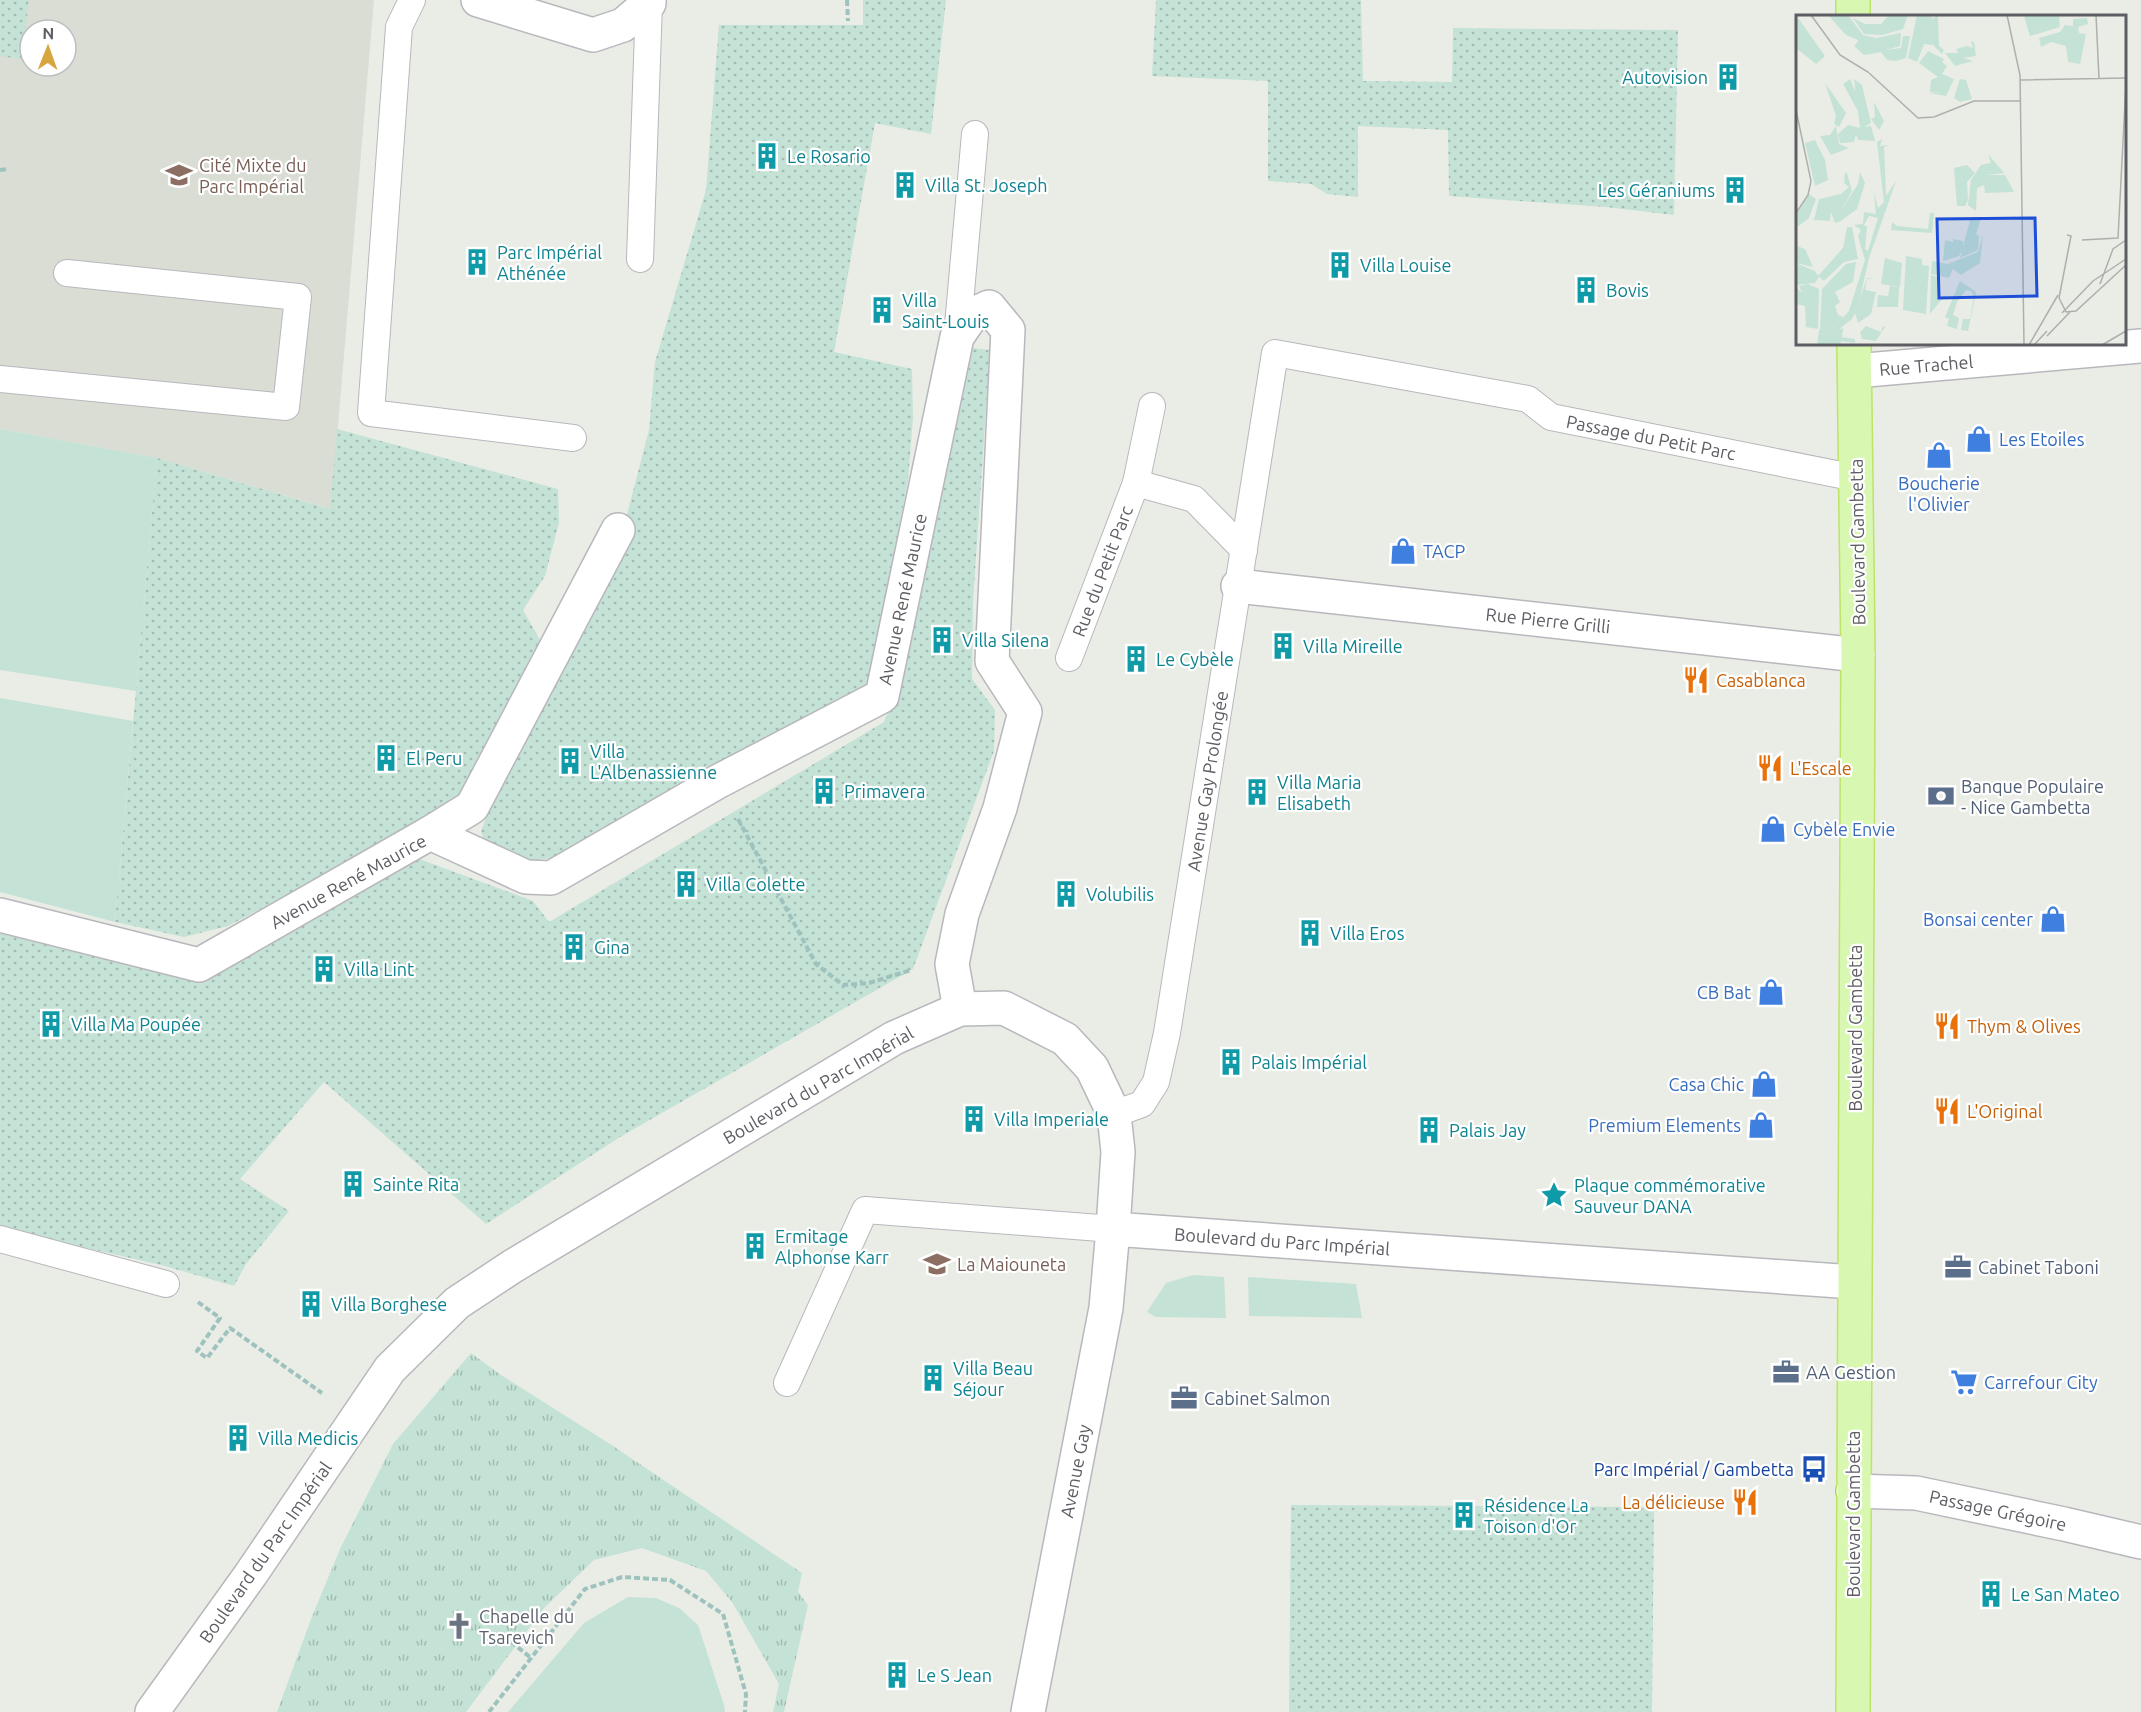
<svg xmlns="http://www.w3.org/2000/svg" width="2141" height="1712" font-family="Ubuntu,sans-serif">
	<defs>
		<pattern id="park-tufts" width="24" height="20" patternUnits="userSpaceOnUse" patternTransform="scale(1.5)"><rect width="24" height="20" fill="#c4e2d6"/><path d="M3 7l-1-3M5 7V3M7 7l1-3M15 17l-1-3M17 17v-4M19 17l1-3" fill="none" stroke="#a2bab1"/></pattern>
		<pattern id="garden-dots" width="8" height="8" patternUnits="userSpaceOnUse" patternTransform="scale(1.5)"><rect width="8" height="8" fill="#c4e2d6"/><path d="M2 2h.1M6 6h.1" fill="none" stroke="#a2bab1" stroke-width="1.8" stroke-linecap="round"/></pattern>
	</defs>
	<rect width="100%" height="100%" fill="#eaede5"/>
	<!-- education -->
	<path fill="#d9ddd3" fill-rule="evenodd" d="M0 0H374L331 509 157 458 0 429ZM30 30H66V66H30Z"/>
	<!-- grass -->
	<g fill="#c4e2d6">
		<path d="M0 429 157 458 136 691 0 670Z"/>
		<path d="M0 698 133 721 115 922 0 892Z"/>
		<path d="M1193 1275 1224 1277 1226 1318 1156 1317 1147 1312 1166 1283Z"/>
		<path d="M1248 1277 1356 1284 1362 1318 1249 1316Z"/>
		<path d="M628 1597 656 1598 679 1608 698 1625 724 1705 725 1712H508L584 1623Z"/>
	</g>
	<!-- park -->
	<path fill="url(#park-tufts)" d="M471 1353 501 1375 610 1444 802 1573 798 1592 808 1605 784 1712H773L779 1684 732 1602 706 1571 642 1548 594 1560 545 1607 466 1712H277L311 1619 340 1549 393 1444Z"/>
	<!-- garden -->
	<g fill="url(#garden-dots)">
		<path d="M0 0H29L22 59 0 56Z"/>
		<path d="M863 0H946L931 134 875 123 834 352 912 369 913 418 908 480 869 687 551 858 531 861 486 846 481 831 506 768 617 553 649 430 655 362 706 190 719 25H863Z"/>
		<path d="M1156 0H1361L1363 81 1452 82 1453 28 1678 30 1674 215 1606 207 1449 196 1448 130 1358 126V197L1327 194 1311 184 1268 181V81L1152 76Z"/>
		<path d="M973 348 990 350 973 602 972 679 995 710 994 751 913 969 620 1137 486 1224 324 1082 240 1179 289 1211 246 1264 234 1286 165 1266 0 1228V933L187 980 207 981 414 857 533 901 549 922 884 722 900 685Z"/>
		<path d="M337 429 558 489 559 523 545 576 523 610 540 640 458 804 228 926 184 937 115 922 157 458 330 509Z"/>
		<path d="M1291 1505 1654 1507 1652 1712H1289Z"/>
	</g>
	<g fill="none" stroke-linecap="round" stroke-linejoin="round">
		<defs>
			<g id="lane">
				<path d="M412 0 399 27 371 413 573 438"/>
				<path d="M640 259 649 3"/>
				<path d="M957 337 975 134"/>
				<path d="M0 379 286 407 298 297 67 273"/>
				<path d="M1136 483 1194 499 1244 550"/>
				<path d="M1069 658 1136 483 1152 406"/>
				<path d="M1114 1114 1142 1104 1156 1082 1167 1033 1275 353 1528 399 1551 417 1856 478"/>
				<path d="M0 1239 166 1284"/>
				<path d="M787 1383 865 1210 1113 1229"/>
			</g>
			<g id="street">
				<path d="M478 0 593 35 623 25 649 3V0"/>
				<path d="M1855 371 2141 346"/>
				<path d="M1238 586 1858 655"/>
				<path d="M430 833 472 807 618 530"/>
				<path d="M0 915 199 965 430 833 526 877 551 878 719 781 882 696 957 337 972 315 989 307 1008 330 992 661 1025 712 1000 808 962 914 952 964 960 1009"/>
				<path d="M1853 1491 1916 1493 2064 1524 2141 1542"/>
				<path d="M152 1712 251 1574 390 1369 457 1303 513 1266 894 1038 960 1009 1004 1008 1065 1039 1092 1068 1114 1114 1118 1152 1113 1229 1853 1282"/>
				<path d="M1028 1712 1106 1308 1113 1229"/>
			</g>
			<g id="primary">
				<path d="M1853 0V16"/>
				<path d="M1853 1712 1858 655 1854 344"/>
			</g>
		</defs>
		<!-- lane casing -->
		<use href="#lane" stroke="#b8b7bd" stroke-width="28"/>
		<!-- street casing -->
		<use href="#street" stroke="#b8b7bd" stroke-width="36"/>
		<!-- primary casing -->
		<use href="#primary" stroke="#bde368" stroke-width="36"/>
		<!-- path -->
		<g stroke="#9ec2be" stroke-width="4" stroke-dasharray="6 3" stroke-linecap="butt">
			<path d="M847 0 848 21"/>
			<path d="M0 170 9 169"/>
			<path d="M738 819 816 964 843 985 869 983 911 970"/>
			<path d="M198 1302 220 1318 197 1351 207 1358 230 1328 322 1393"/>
			<path d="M504 1636 531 1658"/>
			<path d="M489 1712 585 1589 622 1577 670 1580 723 1614 746 1694 745 1712"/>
		</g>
		<!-- lane -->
		<use href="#lane" stroke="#fff" stroke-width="26"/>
		<!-- street -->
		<use href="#street" stroke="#fff" stroke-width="33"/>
		<!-- primary -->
		<use href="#primary" stroke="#d8f7b0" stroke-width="33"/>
	</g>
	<!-- icons -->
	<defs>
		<symbol id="building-bare" viewBox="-9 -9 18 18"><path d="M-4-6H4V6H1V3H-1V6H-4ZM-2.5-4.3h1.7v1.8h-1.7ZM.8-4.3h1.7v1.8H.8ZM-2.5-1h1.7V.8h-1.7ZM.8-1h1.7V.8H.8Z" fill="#0f9aa8" stroke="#fff" stroke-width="2.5" paint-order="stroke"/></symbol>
		<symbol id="school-bare" viewBox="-9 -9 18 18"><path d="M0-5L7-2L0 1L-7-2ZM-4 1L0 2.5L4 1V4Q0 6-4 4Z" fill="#8d6e63" stroke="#fff" stroke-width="2.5" paint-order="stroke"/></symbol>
		<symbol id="shop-bare" viewBox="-9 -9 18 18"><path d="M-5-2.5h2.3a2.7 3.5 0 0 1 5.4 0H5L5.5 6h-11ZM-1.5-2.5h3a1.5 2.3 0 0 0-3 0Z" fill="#3f7fe0" stroke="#fff" stroke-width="2.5" paint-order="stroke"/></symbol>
		<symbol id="restaurant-bare" viewBox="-9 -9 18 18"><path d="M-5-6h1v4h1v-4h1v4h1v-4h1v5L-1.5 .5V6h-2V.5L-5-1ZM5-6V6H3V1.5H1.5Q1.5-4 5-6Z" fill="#e8710a" stroke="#fff" stroke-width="2.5" paint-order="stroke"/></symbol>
		<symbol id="bank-bare" viewBox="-9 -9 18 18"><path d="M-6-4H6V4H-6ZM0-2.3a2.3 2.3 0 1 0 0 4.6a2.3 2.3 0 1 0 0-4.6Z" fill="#5c6f8a" stroke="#fff" stroke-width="2.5" paint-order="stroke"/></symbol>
		<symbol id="sight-bare" viewBox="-9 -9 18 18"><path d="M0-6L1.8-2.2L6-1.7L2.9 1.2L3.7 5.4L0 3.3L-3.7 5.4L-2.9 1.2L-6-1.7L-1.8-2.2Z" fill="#0f9aa8" stroke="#fff" stroke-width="2.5" paint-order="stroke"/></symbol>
		<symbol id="office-bare" viewBox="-9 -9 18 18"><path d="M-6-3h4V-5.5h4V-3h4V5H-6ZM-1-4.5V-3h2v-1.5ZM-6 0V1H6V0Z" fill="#5c6f8a" stroke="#fff" stroke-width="2.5" paint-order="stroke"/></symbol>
		<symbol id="supermarket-bare" viewBox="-9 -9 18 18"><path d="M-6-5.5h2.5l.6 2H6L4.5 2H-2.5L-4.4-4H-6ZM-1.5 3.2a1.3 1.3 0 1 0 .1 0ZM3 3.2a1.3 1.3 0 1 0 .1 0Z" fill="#3f7fe0" stroke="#fff" stroke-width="2.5" paint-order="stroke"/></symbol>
		<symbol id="bus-bare" viewBox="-9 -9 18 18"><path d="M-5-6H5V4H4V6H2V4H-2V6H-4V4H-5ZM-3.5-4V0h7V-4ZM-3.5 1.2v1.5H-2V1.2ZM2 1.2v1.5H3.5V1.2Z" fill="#1a4fb4" stroke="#fff" stroke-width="2.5" paint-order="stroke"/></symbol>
		<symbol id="church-bare" viewBox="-9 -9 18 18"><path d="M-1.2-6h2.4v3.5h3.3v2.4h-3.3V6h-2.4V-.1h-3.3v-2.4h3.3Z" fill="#6b7280" stroke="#fff" stroke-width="2.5" paint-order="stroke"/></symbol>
	</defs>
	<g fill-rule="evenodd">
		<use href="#building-bare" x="1709" y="58" width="38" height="38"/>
		<use href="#building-bare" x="748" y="137" width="38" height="38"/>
		<use href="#school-bare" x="160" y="156" width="38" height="38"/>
		<use href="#building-bare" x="886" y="166" width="38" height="38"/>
		<use href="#building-bare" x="1716" y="171" width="38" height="38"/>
		<use href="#building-bare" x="458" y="243" width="38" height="38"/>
		<use href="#building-bare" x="1321" y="246" width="38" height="38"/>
		<use href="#building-bare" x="1567" y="271" width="38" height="38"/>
		<use href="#building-bare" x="863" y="291" width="38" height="38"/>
		<use href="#shop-bare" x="1960" y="420" width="38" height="38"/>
		<use href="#shop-bare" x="1920" y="436" width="38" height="38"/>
		<use href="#shop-bare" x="1384" y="532" width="38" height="38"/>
		<use href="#building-bare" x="923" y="621" width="38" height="38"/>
		<use href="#building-bare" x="1264" y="627" width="38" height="38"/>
		<use href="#building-bare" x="1117" y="640" width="38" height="38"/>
		<use href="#restaurant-bare" x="1677" y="661" width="38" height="38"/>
		<use href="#building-bare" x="367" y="739" width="38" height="38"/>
		<use href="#building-bare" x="551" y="742" width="38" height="38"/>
		<use href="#restaurant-bare" x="1751" y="749" width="38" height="38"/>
		<use href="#building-bare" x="805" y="772" width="38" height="38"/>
		<use href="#building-bare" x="1238" y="773" width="38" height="38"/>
		<use href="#bank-bare" x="1922" y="777" width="38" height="38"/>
		<use href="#shop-bare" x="1754" y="810" width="38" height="38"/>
		<use href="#building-bare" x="667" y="865" width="38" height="38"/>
		<use href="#building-bare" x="1047" y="875" width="38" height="38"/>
		<use href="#shop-bare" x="2034" y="900" width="38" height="38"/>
		<use href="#building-bare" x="1291" y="914" width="38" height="38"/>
		<use href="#building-bare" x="555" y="928" width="38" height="38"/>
		<use href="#building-bare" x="305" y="950" width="38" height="38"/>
		<use href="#shop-bare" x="1752" y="973" width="38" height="38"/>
		<use href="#building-bare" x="32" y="1005" width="38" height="38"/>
		<use href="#restaurant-bare" x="1928" y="1007" width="38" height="38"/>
		<use href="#building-bare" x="1212" y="1043" width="38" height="38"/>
		<use href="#shop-bare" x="1745" y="1065" width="38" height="38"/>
		<use href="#restaurant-bare" x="1928" y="1092" width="38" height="38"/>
		<use href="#building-bare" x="955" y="1100" width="38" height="38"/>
		<use href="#shop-bare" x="1742" y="1106" width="38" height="38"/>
		<use href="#building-bare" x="1410" y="1111" width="38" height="38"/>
		<use href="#building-bare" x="334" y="1165" width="38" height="38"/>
		<use href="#sight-bare" x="1535" y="1176" width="38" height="38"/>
		<use href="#building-bare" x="736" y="1227" width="38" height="38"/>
		<use href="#school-bare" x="918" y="1245" width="38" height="38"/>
		<use href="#office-bare" x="1939" y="1248" width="38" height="38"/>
		<use href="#building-bare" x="292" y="1285" width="38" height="38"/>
		<use href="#office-bare" x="1767" y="1353" width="38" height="38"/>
		<use href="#building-bare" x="914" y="1359" width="38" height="38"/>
		<use href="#supermarket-bare" x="1945" y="1363" width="38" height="38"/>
		<use href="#office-bare" x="1165" y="1379" width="38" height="38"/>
		<use href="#building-bare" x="219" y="1419" width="38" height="38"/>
		<use href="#bus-bare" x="1795" y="1450" width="38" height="38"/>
		<use href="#restaurant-bare" x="1726" y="1483" width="38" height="38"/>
		<use href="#building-bare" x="1445" y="1496" width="38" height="38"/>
		<use href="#building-bare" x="1972" y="1575" width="38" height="38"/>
		<use href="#church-bare" x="440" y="1607" width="38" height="38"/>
		<use href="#building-bare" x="878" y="1656" width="38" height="38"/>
	</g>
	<g text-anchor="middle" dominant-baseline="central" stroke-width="4.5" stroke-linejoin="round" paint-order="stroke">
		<!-- culture labels -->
		<g font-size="18" fill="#0d838f" stroke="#fff" text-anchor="start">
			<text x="1708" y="77" text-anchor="end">Autovision</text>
			<text x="787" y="156">Le Rosario</text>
			<text x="925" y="185">Villa St. Joseph</text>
			<text x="1715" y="190" text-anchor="end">Les Géraniums</text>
			<text x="497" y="252">Parc Impérial<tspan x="497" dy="21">Athénée</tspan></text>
			<text x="1360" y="265">Villa Louise</text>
			<text x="1606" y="290">Bovis</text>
			<text x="902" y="300">Villa<tspan x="902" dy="21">Saint-Louis</tspan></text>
			<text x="962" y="640">Villa Silena</text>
			<text x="1303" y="646">Villa Mireille</text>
			<text x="1156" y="659">Le Cybèle</text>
			<text x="590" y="751">Villa<tspan x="590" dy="21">L'Albenassienne</tspan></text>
			<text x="406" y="758">El Peru</text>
			<text x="1277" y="782">Villa Maria<tspan x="1277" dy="21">Elisabeth</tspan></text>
			<text x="844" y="791">Primavera</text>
			<text x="706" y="884">Villa Colette</text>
			<text x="1086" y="894">Volubilis</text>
			<text x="1330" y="933">Villa Eros</text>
			<text x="594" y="947">Gina</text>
			<text x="344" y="969">Villa Lint</text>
			<text x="71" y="1024">Villa Ma Poupée</text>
			<text x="1251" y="1062">Palais Impérial</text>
			<text x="994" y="1119">Villa Imperiale</text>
			<text x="1449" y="1130">Palais Jay</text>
			<text x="373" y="1184">Sainte Rita</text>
			<text x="1574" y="1185">Plaque commémorative<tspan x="1574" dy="21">Sauveur DANA</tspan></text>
			<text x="775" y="1236">Ermitage<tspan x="775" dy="21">Alphonse Karr</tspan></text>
			<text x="331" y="1304">Villa Borghese</text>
			<text x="953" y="1368">Villa Beau<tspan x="953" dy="21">Séjour</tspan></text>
			<text x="258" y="1438">Villa Medicis</text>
			<text x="1484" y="1505">Résidence La<tspan x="1484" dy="21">Toison d'Or</tspan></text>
			<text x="2011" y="1594">Le San Mateo</text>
			<text x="917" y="1675">Le S Jean</text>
		</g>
		<!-- education labels -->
		<g font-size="18" fill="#785e54" stroke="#fff" text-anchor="start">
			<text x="199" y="165">Cité Mixte du<tspan x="199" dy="21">Parc Impérial</tspan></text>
			<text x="957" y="1264">La Maiouneta</text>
		</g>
		<!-- street labels -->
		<g font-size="18" fill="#5e5d64" stroke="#fff">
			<text transform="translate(1926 365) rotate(-5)">Rue Trachel</text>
			<text transform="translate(1651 437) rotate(11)">Passage du Petit Parc</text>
			<text transform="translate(1857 542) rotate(-91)">Boulevard Gambetta</text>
			<text transform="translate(1102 571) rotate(-69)">Rue du Petit Parc</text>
			<text transform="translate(902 599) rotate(-78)">Avenue René Maurice</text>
			<text transform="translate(1548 620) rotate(6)">Rue Pierre Grilli</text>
			<text transform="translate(1207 781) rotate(-81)">Avenue Gay Prolongée</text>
			<text transform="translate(348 881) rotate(-29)">Avenue René Maurice</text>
			<text transform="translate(1855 1028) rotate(-90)">Boulevard Gambetta</text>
			<text transform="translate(818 1085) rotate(-30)">Boulevard du Parc Impérial</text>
			<text transform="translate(1282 1241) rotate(4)">Boulevard du Parc Impérial</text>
			<text transform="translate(1075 1471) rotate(-79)">Avenue Gay</text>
			<text transform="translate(1998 1510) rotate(12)">Passage Grégoire</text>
			<text transform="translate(1853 1514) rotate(-90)">Boulevard Gambetta</text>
			<text transform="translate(265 1552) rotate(-55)">Boulevard du Parc Impérial</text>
		</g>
		<!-- shop labels -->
		<g font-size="18" fill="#366cbe" stroke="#fff" text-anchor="start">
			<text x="1999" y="439">Les Etoiles</text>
			<text x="1939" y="483" text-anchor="middle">Boucherie<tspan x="1939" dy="21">l'Olivier</tspan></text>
			<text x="1423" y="551">TACP</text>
			<text x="1793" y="829">Cybèle Envie</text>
			<text x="2033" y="919" text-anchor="end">Bonsai center</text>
			<text x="1751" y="992" text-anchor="end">CB Bat</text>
			<text x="1744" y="1084" text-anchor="end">Casa Chic</text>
			<text x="1741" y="1125" text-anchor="end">Premium Elements</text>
			<text x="1984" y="1382">Carrefour City</text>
		</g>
		<!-- food labels -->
		<g font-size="18" fill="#c56008" stroke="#fff" text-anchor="start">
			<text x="1716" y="680">Casablanca</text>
			<text x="1790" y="768">L'Escale</text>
			<text x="1967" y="1026">Thym &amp; Olives</text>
			<text x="1967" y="1111">L'Original</text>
			<text x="1725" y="1502" text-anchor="end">La délicieuse</text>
		</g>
		<!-- service labels -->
		<g font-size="18" fill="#4e5e75" stroke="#fff" text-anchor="start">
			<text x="1961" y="786">Banque Populaire<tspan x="1961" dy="21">- Nice Gambetta</tspan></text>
			<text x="1978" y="1267">Cabinet Taboni</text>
			<text x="1806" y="1372">AA Gestion</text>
			<text x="1204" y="1398">Cabinet Salmon</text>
		</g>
		<!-- transit labels -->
		<g font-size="18" fill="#164399" stroke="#fff" text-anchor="end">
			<text x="1794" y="1469">Parc Impérial / Gambetta</text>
		</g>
		<!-- worship labels -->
		<g font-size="18" fill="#5b616d" stroke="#fff" text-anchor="start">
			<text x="479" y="1616">Chapelle du<tspan x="479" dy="21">Tsarevich</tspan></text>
		</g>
	</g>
	<!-- overview -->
	<g transform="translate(1796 15)">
		<rect width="330" height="330" fill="#eaede5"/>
		<path d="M110 241 126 244V250L133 251 130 299 107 295ZM89 243 106 248 104 272 85 269Z" fill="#c4e2d6"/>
		<path d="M0 0 29 41 20 49 0 33ZM32 0H52L67 20 64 26 50 20ZM40 111 43 129 53 133 35 140 24 121 34 120ZM86 124 84 131 93 130 88 132 90 181 100 166 73 243 62 292 56 304 42 315 47 313 46 322 59 324V328L45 326 44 330H21L23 315 37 313 53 296 58 280 69 245 62 221 65 215 58 210 67 209 68 197 80 199 78 177 82 193 88 187 81 127ZM73 201 82 203 72 236 69 234 71 212 68 210Z" fill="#c4e2d6" fill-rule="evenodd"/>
		<path d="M1 231 9 234 17 252 0 248ZM2 249 19 256 23 262 19 268 0 270ZM164 266 180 277 172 316 165 315 167 304H174L178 281 175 276 170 275 161 287 157 300 163 303 161 314 151 311 153 304 149 302Z" fill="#c4e2d6"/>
		<path d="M93 0H112L107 14 86 20 68 19 57 3 69 9H85ZM121 0H135L136 4 142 0 143 31 148 35 146 39 137 30 128 29 121 47 112 43ZM238 0H263L264 12 234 21 228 1ZM291 3 292 9 282 12 283 18 290 19 284 49 272 47 270 31 255 27 245 32 243 23 264 17 269 10 277 11V4ZM105 18 104 31 90 35 105 33 107 21H114L110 43 100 46 91 45 85 37 68 40 58 31 67 20 80 23ZM175 26 178 27 180 41 167 43 177 46 159 51 149 38H162L160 34 171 31 177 33ZM132 36 148 44 146 47 151 51 146 59 158 64 150 81 133 78H146L134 77 135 65 142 62 123 48ZM54 64 60 78 63 98 47 69ZM58 64 66 70 75 108 68 112 75 111 79 126 62 125 60 119 58 127 44 128 42 119 52 110 64 113ZM164 64 170 65 176 84 164 87 158 83ZM29 68 50 98 43 112 38 109 40 101ZM78 87 88 106 83 115 75 104 79 102ZM19 125 29 145 32 165 19 171 9 128ZM192 139 208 158 190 160H209L218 177 189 178 188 170 181 173 180 196 172 190 175 165 185 150 195 148ZM171 150 179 158 171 167 172 185 169 191H161L158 153ZM64 157 69 168 61 194 45 206 39 208 35 197 34 206 18 205 23 184 45 179 53 172 48 168 49 158H51L56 176 44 197 62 169ZM13 179 20 184 13 203 0 213V200ZM134 198H138L136 218 95 215 96 207 101 211 132 214ZM181 202 185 203 180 219 183 221 182 235 164 243 174 205ZM51 212H56L62 244 48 247 28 266 22 261 47 233ZM187 220 184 248 165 260 157 254 153 263 135 259 136 246 152 249 182 237ZM157 224 167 226V233L163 241 147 246 149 225 157 227ZM60 247 57 267 39 277 44 287 39 291 42 300 47 302 37 313 24 315 26 274 50 249ZM135 260 142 262 141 282 146 284 134 299ZM71 263 80 264H71L69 275 80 277 79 281 75 299 62 308 59 298ZM12 269 23 274 22 314 10 312 9 291 0 289 1 273 6 278 3 271ZM94 271 103 272 102 292H81L82 280 92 281ZM79 308 89 312 80 326 66 324 64 317 70 311 85 317 87 311Z" fill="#c4e2d6"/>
		<path fill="none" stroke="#aeafad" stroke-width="1.5" d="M15 0 44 40 72 57 122 103 138 102 178 86H224M211 0 224 60 228 330M300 0 303 64M224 65 330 63M0 95 15 166 12 180 0 198M271 220 275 221 263 283 270 297 280 296 330 250M286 225 322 223 330 69M304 269 317 234 330 225M266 298 297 266 330 244M251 321 274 297M233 330 262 280M238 330 251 316M306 330 330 316"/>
		<path fill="#1d4ed8" fill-opacity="0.15" stroke="#1d4ed8" stroke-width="3" d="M239 203 241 281 143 283 141 204Z"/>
		<rect width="330" height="330" fill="none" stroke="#5e5d64" stroke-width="3"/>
	</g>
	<!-- north arrow -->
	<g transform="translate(48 48) rotate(1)"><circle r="28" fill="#ffffff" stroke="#bfbec1" stroke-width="1.5"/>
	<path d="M0-4.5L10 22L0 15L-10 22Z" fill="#d8a641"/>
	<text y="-9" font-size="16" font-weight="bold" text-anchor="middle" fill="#5e5d64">N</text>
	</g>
</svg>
